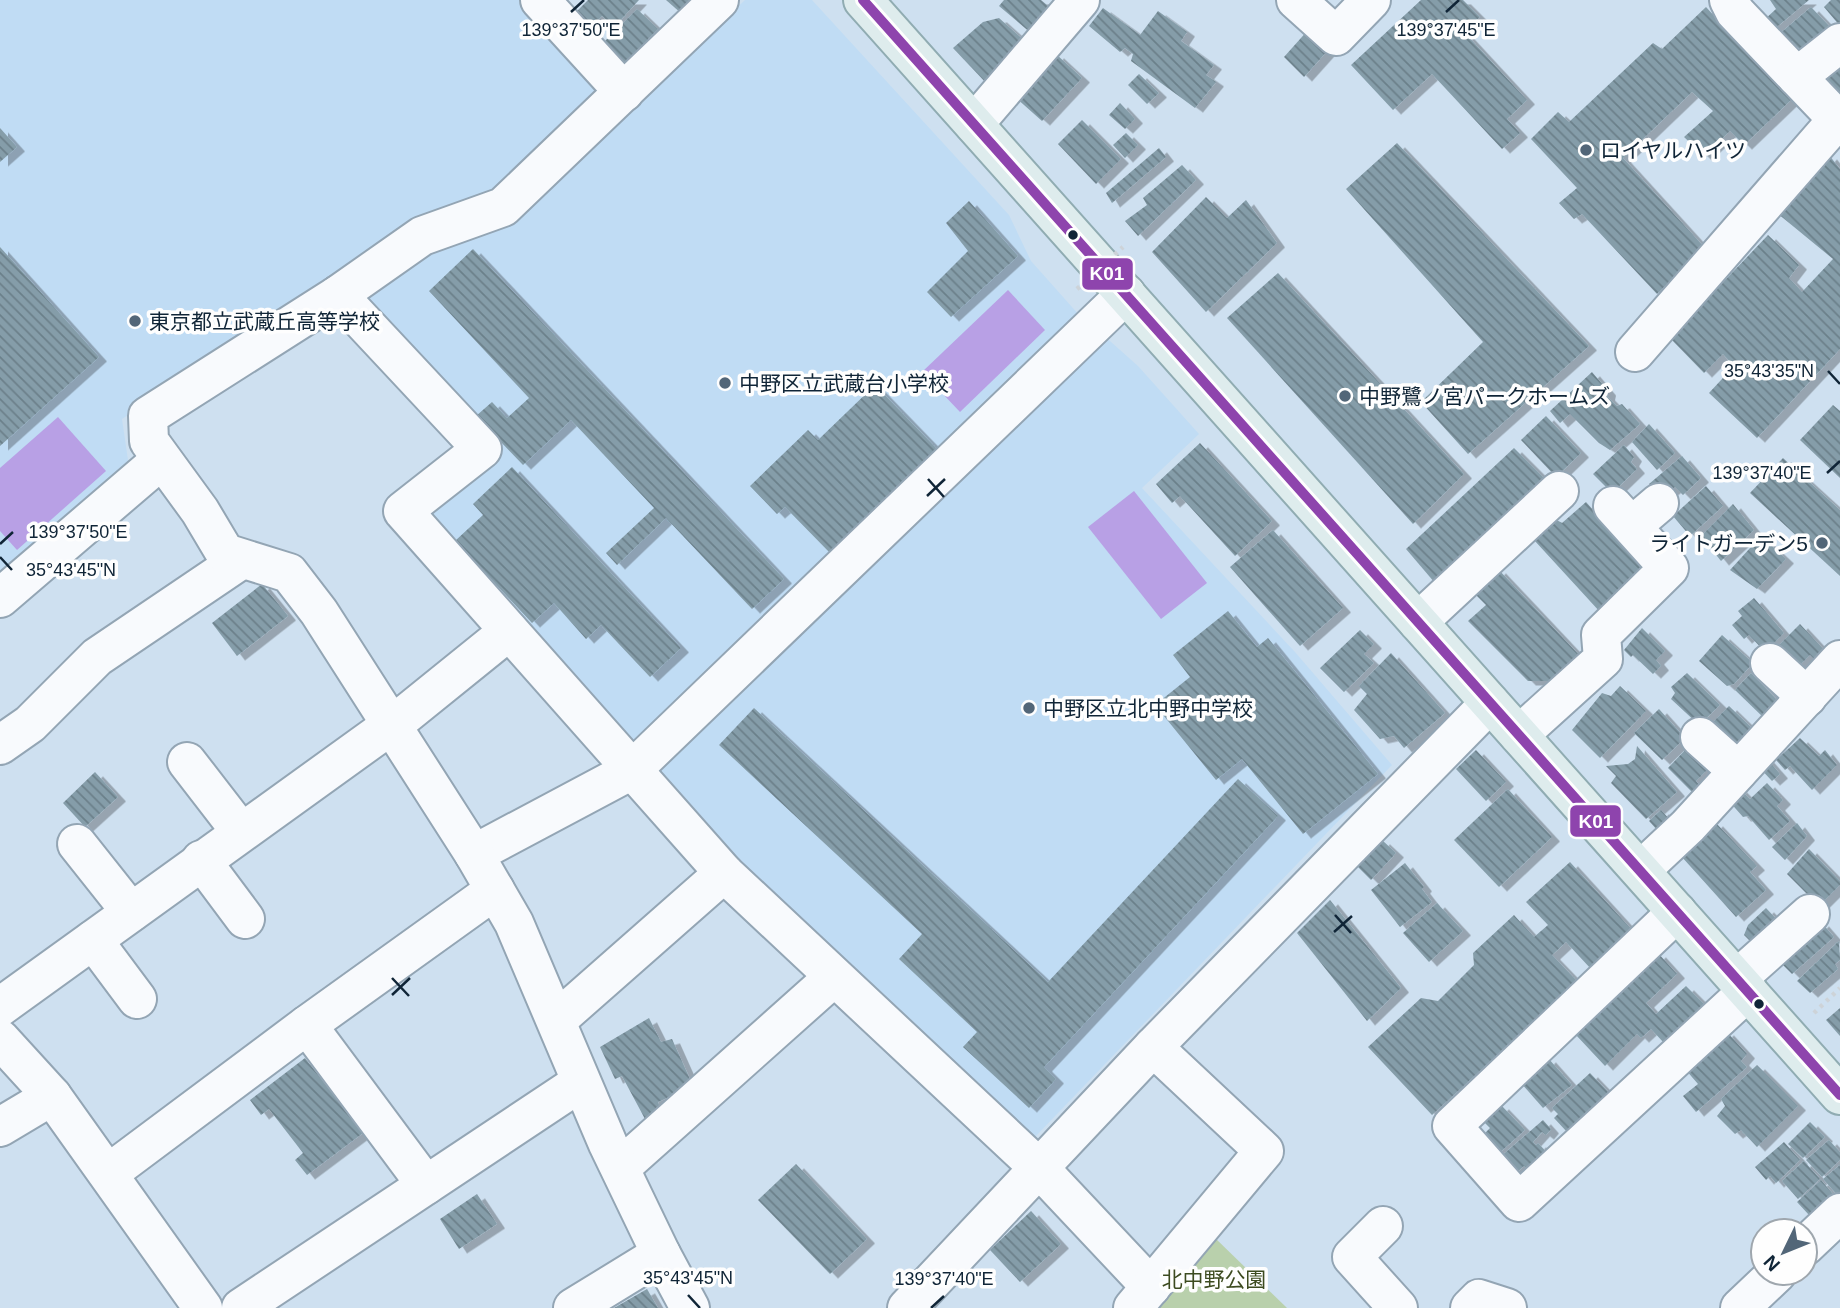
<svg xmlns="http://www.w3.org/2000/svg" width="1840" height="1308" font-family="Helvetica,'Noto Sans JP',sans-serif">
	<defs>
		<pattern id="building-back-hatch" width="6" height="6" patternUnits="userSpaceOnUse" patternTransform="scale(1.75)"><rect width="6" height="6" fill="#859da9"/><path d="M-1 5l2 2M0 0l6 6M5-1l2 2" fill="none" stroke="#6b808a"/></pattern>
		<filter id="shadow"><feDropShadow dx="8" dy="4.5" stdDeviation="0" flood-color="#0004"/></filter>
	</defs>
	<rect width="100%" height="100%" fill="#cee0f0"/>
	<!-- built -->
	<g fill="#c0dcf4">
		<path d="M0 0H522L603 92 497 192 418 223 122 419 129 467 0 581Z"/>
		<path d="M745 0H812L1009 215 1031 261 1080 316 631 745 425 518 494 450 368 304 371 289 427 252 509 223Z"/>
		<path d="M1101 333 1138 366 1199 434 1142 488 1295 652 1392 765 1035 1137 1022 1135 734 861 656 777 655 765Z"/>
	</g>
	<!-- green -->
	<path fill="#b9d0ac" d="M1213 1236 1287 1308H1152Z"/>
	<!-- water -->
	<g fill="#b8a0e5">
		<path d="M1008 290 1045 330 960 412 922 372Z"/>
		<path d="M58 417 106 471 17 550 0 531V468Z"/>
		<path d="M1134 491 1207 583 1161 619 1088 527Z"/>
	</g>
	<!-- building -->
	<g fill="url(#building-back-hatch)" filter="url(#shadow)">
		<path d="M588 0H639L614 27 602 16 591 27 576 12Z"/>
		<path d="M666 0H695L682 14Z"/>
		<path d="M1004 0H1041L1054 11 1032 34 999 6Z"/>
		<path d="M1421 0H1463L1480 17 1464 32 1527 100 1507 119 1520 133 1502 149 1432 74 1393 110 1351 65Z"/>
		<path d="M1770 0H1809L1772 31 1763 21 1776 9Z"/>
		<path d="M1831 0H1840V26L1824 7Z"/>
		<path d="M1706 7 1791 100 1744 145 1730 131 1704 156 1684 137 1713 111 1692 92 1623 158 1704 247 1657 294 1582 214 1574 219 1559 203 1577 188 1531 139 1558 112 1569 122 1653 43 1662 49Z"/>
		<path d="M1811 7 1832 29 1804 54 1792 41 1786 46 1777 36Z"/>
		<path d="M1103 8 1140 35 1158 11 1187 32 1181 41 1214 65 1206 75 1216 82 1195 108 1131 61 1133 54 1125 48 1120 52 1089 26Z"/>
		<path d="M637 9 658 29 648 39 652 43 624 72 599 47Z"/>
		<path d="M999 18 1027 43 988 85 953 48 983 22Z"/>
		<path d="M1309 29 1330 48 1304 77 1284 57Z"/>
		<path d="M1056 54 1082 78 1042 121 1015 97Z"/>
		<path d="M1840 64V97L1823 78Z"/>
		<path d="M1139 74 1159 93 1147 104 1128 85Z"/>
		<path d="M1120 103 1135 119 1125 129 1109 115Z"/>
		<path d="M1082 120 1121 159 1096 184 1058 144Z"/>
		<path d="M0 128 17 147 0 162Z"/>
		<path d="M1126 133 1138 145 1125 158 1113 145Z"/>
		<path d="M1397 143 1589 346 1468 454 1421 402 1483 342 1346 189Z"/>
		<path d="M1159 148 1166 157 1112 203 1106 193Z"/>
		<path d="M1829 155 1840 169V349L1757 438 1709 393 1734 366 1723 354 1704 373 1670 338 1768 235 1799 265 1789 278 1802 292 1833 259 1777 213Z"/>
		<path d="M1182 165 1196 180 1138 236 1125 221 1147 205 1143 198Z"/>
		<path d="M1206 197 1227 218 1246 200 1277 243 1206 312 1152 252Z"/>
		<path d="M969 201 1018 256 951 317 927 292 968 251 946 223Z"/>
		<path d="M0 247 99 357 0 446Z"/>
		<path d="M473 249 784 579 752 609 666 518 617 565 606 553 654 508 571 420 523 465 476 416 492 402 507 418 529 398 429 291Z"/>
		<path d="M1278 273 1464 474 1413 524 1227 318Z"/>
		<path d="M1592 372 1608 391 1607 396 1617 406 1622 404 1640 424 1610 450 1599 443 1570 414 1560 423 1550 411Z"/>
		<path d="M875 385 938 450 830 553 785 507 777 514 750 486 808 430 818 440Z"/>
		<path d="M1833 405 1840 411V478L1800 440Z"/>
		<path d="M1546 416 1581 453 1556 477 1521 440Z"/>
		<path d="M1649 424 1675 453 1657 470 1632 442Z"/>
		<path d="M1200 443 1272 521 1235 556 1180 496 1172 503 1156 484Z"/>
		<path d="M1624 445 1634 457 1631 462 1637 469 1612 493 1593 474Z"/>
		<path d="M1514 448 1545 479 1435 583 1406 549Z"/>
		<path d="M1682 456 1701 478 1683 495 1675 487 1661 498 1649 484Z"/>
		<path d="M1783 458 1840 510V576L1750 493Z"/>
		<path d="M512 467 681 648 650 677 601 625 586 639 554 603 532 623 455 541 483 515 473 504Z"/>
		<path d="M1706 486 1723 506 1690 536 1673 516Z"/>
		<path d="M1586 502 1647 570 1601 613 1534 540 1553 518 1562 523Z"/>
		<path d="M1733 504 1754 530 1721 561 1701 536Z"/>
		<path d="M1273 530 1343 608 1300 646 1230 567Z"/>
		<path d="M1761 536 1786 559 1757 589 1730 570Z"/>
		<path d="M1498 569 1580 656 1555 681H1528L1468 621 1486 605 1474 593Z"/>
		<path d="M262 584 288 616 237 656 212 623Z"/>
		<path d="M1754 598 1784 633 1765 652 1749 635 1744 639 1732 625 1742 616 1738 611Z"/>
		<path d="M1228 611 1257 647 1268 638 1378 774 1303 834 1242 759 1216 780 1155 705 1190 677 1173 655Z"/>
		<path d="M1800 624 1825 651 1815 660 1810 655 1799 666 1778 646Z"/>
		<path d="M1642 628 1665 651 1656 660 1661 666 1653 674 1633 655 1631 657 1624 650Z"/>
		<path d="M1360 630 1374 644 1364 654 1374 663 1344 692 1320 668Z"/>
		<path d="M1722 635 1753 663 1734 684 1727 686 1699 661Z"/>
		<path d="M1391 653 1445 713 1404 748 1394 736 1380 739 1354 710 1367 694 1359 686Z"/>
		<path d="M1687 673 1720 705 1699 725 1671 699 1675 693 1671 687Z"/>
		<path d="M1751 673 1781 704 1765 719 1735 690Z"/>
		<path d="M1620 686 1646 711 1600 758 1572 730 1602 693 1611 696Z"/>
		<path d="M1729 706 1755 731 1740 749 1712 723Z"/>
		<path d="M754 708 1048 982 1238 779 1278 816 1044 1067 1056 1079 1029 1108 963 1047 977 1032 899 959 922 934 719 745Z"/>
		<path d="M1659 709 1685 738 1662 760 1634 733Z"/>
		<path d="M1800 738 1819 756 1825 750 1837 765 1812 790 1790 766 1785 770 1776 760Z"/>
		<path d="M1637 746 1677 792 1646 819 1611 783 1616 776 1606 766 1628 764 1635 759Z"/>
		<path d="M1688 747 1709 768 1696 781 1702 788 1695 795 1668 768Z"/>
		<path d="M1476 750 1506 782 1486 801 1456 769Z"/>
		<path d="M1766 758 1780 774 1772 781 1758 766Z"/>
		<path d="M95 772 118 797 85 827 63 803Z"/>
		<path d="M1767 783 1783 800 1777 806 1790 821 1769 840 1748 816 1743 817 1728 800 1739 788 1750 799Z"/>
		<path d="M1508 789 1552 837 1499 887 1454 840Z"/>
		<path d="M1661 810 1671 821 1659 832 1649 821Z"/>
		<path d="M1715 822 1757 866 1750 872 1766 890 1736 917 1681 856Z"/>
		<path d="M1797 823 1807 836 1785 860 1772 847Z"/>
		<path d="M1382 840 1396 853 1371 880 1357 866Z"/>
		<path d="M1809 849 1840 881V885L1819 906 1787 874Z"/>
		<path d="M1570 862 1632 930 1591 969 1566 942 1552 955 1577 981 1432 1115 1368 1047 1421 998 1438 1001 1474 965 1473 953 1514 915 1534 937 1548 925 1526 902Z"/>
		<path d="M1405 863 1424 887 1422 889 1432 902 1400 927 1371 890Z"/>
		<path d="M1330 900 1401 988 1367 1021 1297 933Z"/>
		<path d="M1437 903 1463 931 1429 962 1403 933Z"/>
		<path d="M1766 908 1782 925 1757 948 1744 935 1748 925Z"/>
		<path d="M1821 922 1834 937 1792 974 1780 962Z"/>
		<path d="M1839 941 1840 960 1835 964 1838 969 1810 993 1797 981Z"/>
		<path d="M1658 953 1677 974 1646 1003 1656 1014 1686 986 1706 1006 1665 1044 1651 1029 1641 1038 1637 1034 1605 1066 1576 1035 1590 1022 1587 1019Z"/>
		<path d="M1840 1008V1036L1826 1020Z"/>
		<path d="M649 1018 661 1042 672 1039 693 1086 658 1102 661 1111 645 1119 622 1076 615 1079 600 1047Z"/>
		<path d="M1726 1031 1747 1054 1741 1061 1747 1067 1696 1112 1683 1096 1698 1084 1685 1069Z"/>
		<path d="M305 1058 363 1133 307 1175 295 1160 303 1153 269 1109 261 1115 250 1100Z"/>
		<path d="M1548 1058 1572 1085 1543 1108 1521 1083Z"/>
		<path d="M1757 1065 1798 1106 1757 1147 1741 1130 1735 1134 1717 1116 1725 1106 1721 1099Z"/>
		<path d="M1590 1073 1613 1097 1567 1132 1554 1118 1558 1114 1552 1108Z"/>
		<path d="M1501 1105 1525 1130 1497 1155 1484 1134 1490 1128 1483 1121Z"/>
		<path d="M1543 1120 1551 1129 1546 1135 1542 1132 1533 1142 1536 1145 1538 1143 1550 1156 1532 1173 1524 1166 1515 1174 1499 1158Z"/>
		<path d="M1810 1122 1825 1137 1803 1158 1788 1144Z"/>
		<path d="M1829 1140 1840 1152V1160L1822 1177 1806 1160Z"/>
		<path d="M1784 1142 1800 1160 1776 1183 1770 1176 1766 1180 1755 1167Z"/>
		<path d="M1804 1161 1820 1179 1798 1199 1782 1181Z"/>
		<path d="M796 1164 867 1239 830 1274 758 1200Z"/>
		<path d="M1840 1165V1198L1823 1179Z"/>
		<path d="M1821 1180 1837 1199 1818 1216 1813 1211 1809 1215 1797 1202Z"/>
		<path d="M477 1194 497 1224 459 1249 440 1219Z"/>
		<path d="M1031 1211 1061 1244 1020 1282 990 1250Z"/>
		<path d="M647 1289 658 1308H614Z"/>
	</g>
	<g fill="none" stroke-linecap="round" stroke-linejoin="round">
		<defs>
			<g id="minor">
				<path d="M540 0 624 92"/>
				<path d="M1296 0 1336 36 1371 0"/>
				<path d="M1729 0 1735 12 1840 122"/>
				<path d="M1797 77 1840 43"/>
				<path d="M974 124 1080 0"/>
				<path d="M338 295 482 449 403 511 724 873 1039 1168 1151 1287"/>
				<path d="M1635 352 1838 119"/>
				<path d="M1632 526 1659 503"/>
				<path d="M0 598 161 460"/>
				<path d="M1418 622 1559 491"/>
				<path d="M1770 663 1807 697"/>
				<path d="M1519 735 1603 659 1601 635 1669 568 1613 506"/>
				<path d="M1700 737 1738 771"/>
				<path d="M0 745 30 724 97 657 242 559"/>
				<path d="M187 762 241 832"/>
				<path d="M77 844 131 912"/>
				<path d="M474 854 632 770 1126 294"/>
				<path d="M201 860 245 919"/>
				<path d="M1641 870 1688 826 1840 660"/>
				<path d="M1677 912 1452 1126 1519 1202 1748 991"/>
				<path d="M93 940 137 999"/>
				<path d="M1737 979 1810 914"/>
				<path d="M0 1007 405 715 509 631"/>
				<path d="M557 1020 724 873"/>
				<path d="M307 1025 426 1185"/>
				<path d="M0 1039 52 1096 203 1308"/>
				<path d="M0 1127 52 1096"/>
				<path d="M621 1167 834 977"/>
				<path d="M109 1173 307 1025 495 890"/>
				<path d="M1383 1226 1352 1257 1398 1308"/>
				<path d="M1805 1246 1840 1213"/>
				<path d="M241 1308 581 1082"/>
				<path d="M573 1308 661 1254"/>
				<path d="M690 1308 661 1254 608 1144 514 923 474 854 319 612 289 573 225 553 200 511 149 441 148 416 338 295 422 236 503 207 719 0"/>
				<path d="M907 1308 1153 1047 1490 703"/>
				<path d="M1133 1308 1264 1151 1153 1047"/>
				<path d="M1470 1308 1479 1299 1507 1308"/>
				<path d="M1740 1308 1777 1273"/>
			</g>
			<path id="major" d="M863 0 1840 1095"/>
		</defs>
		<!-- minor casing -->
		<use href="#minor" stroke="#93a5b4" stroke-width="42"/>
		<!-- major casing -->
		<use href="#major" stroke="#90acb2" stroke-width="42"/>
		<!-- path -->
		<path stroke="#cdd3d8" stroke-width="4.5" stroke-dasharray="3.5 5" stroke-linecap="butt" d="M1814 1013 1840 988"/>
		<!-- minor -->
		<use href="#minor" stroke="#f8fafd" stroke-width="38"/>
		<!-- major -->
		<use href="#major" stroke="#deeced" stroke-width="38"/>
		<!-- path-bridge -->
		<path stroke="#cdd3d8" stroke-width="4.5" stroke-dasharray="3.5 5" stroke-linecap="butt" d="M1077 289 1123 247"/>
		<defs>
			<path id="bus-1" d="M863 0 1840 1095"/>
		</defs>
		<!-- bus-1 casing -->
		<use href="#bus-1" stroke="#fefefe" stroke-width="16"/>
		<!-- bus-1 -->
		<use href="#bus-1" stroke="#8e44ad" stroke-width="10"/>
	</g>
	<!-- ticks -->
	<path fill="none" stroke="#102537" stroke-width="2.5" d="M571 12 584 0M1446 12 1459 0M1828 371 1840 384M1827 473 1840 461M928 479 944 497M927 496 945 479M0 544 13 532M0 557 12 570M1335 915 1351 933M1334 932 1352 916M392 978 409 996M392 995 410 978M688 1295 700 1308M931 1308 944 1296"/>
	<!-- markers -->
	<g fill="#526678" stroke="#fefefe" stroke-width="2.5">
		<circle cx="1586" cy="150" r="7"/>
		<circle cx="135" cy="321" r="7"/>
		<circle cx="725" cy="383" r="7"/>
		<circle cx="1345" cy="396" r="7"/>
		<circle cx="1822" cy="543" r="7"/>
		<circle cx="1029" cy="708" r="7"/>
	</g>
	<g fill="#102537" stroke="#fefefe" stroke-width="2.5">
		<circle cx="1073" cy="235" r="6"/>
		<circle cx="1759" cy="1004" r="6"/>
	</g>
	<g text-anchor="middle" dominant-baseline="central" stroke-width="7" stroke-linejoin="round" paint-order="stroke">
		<!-- poi labels -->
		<g font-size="21" fill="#102537" stroke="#fefefe" text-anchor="start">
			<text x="1600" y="150">ロイヤルハイツ</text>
			<text x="149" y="321">東京都立武蔵丘高等学校</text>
			<text x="739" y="383">中野区立武蔵台小学校</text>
			<text x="1359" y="396">中野鷺ノ宮パークホームズ</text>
			<text x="1808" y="543" text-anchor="end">ライトガーデン5</text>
			<text x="1043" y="708">中野区立北中野中学校</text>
		</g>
		<!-- park labels -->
		<g font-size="21" fill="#3d4b20" stroke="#fefefe">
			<text x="1214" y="1279">北中野公園</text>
		</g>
	</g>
	<g font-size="18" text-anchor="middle" fill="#102537" stroke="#fefefe" stroke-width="7" stroke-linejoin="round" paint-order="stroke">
		<text x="571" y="36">139°37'50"E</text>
		<text x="1446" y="36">139°37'45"E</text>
		<text x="1769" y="377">35°43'35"N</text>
		<text x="1762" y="479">139°37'40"E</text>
		<text x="78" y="538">139°37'50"E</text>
		<text x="71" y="576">35°43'45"N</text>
		<text x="688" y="1284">35°43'45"N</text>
		<text x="944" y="1285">139°37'40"E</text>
	</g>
	<g stroke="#fefefe" stroke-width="2.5">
		<rect x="1081" y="257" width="53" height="34" rx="7" fill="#8e44ad"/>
		<rect x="1569" y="804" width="53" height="34" rx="7" fill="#8e44ad"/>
	</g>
	<g font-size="19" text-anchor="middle" font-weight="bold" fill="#fff">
		<text x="1107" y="280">K01</text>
		<text x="1596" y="828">K01</text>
	</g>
	<!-- north arrow -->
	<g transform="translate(1784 1252) rotate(227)"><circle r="33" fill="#fefefe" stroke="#9fa7ae" stroke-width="2"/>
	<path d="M0-5L12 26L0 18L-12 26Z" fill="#526678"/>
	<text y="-10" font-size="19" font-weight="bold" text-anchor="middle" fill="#102537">N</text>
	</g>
</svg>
